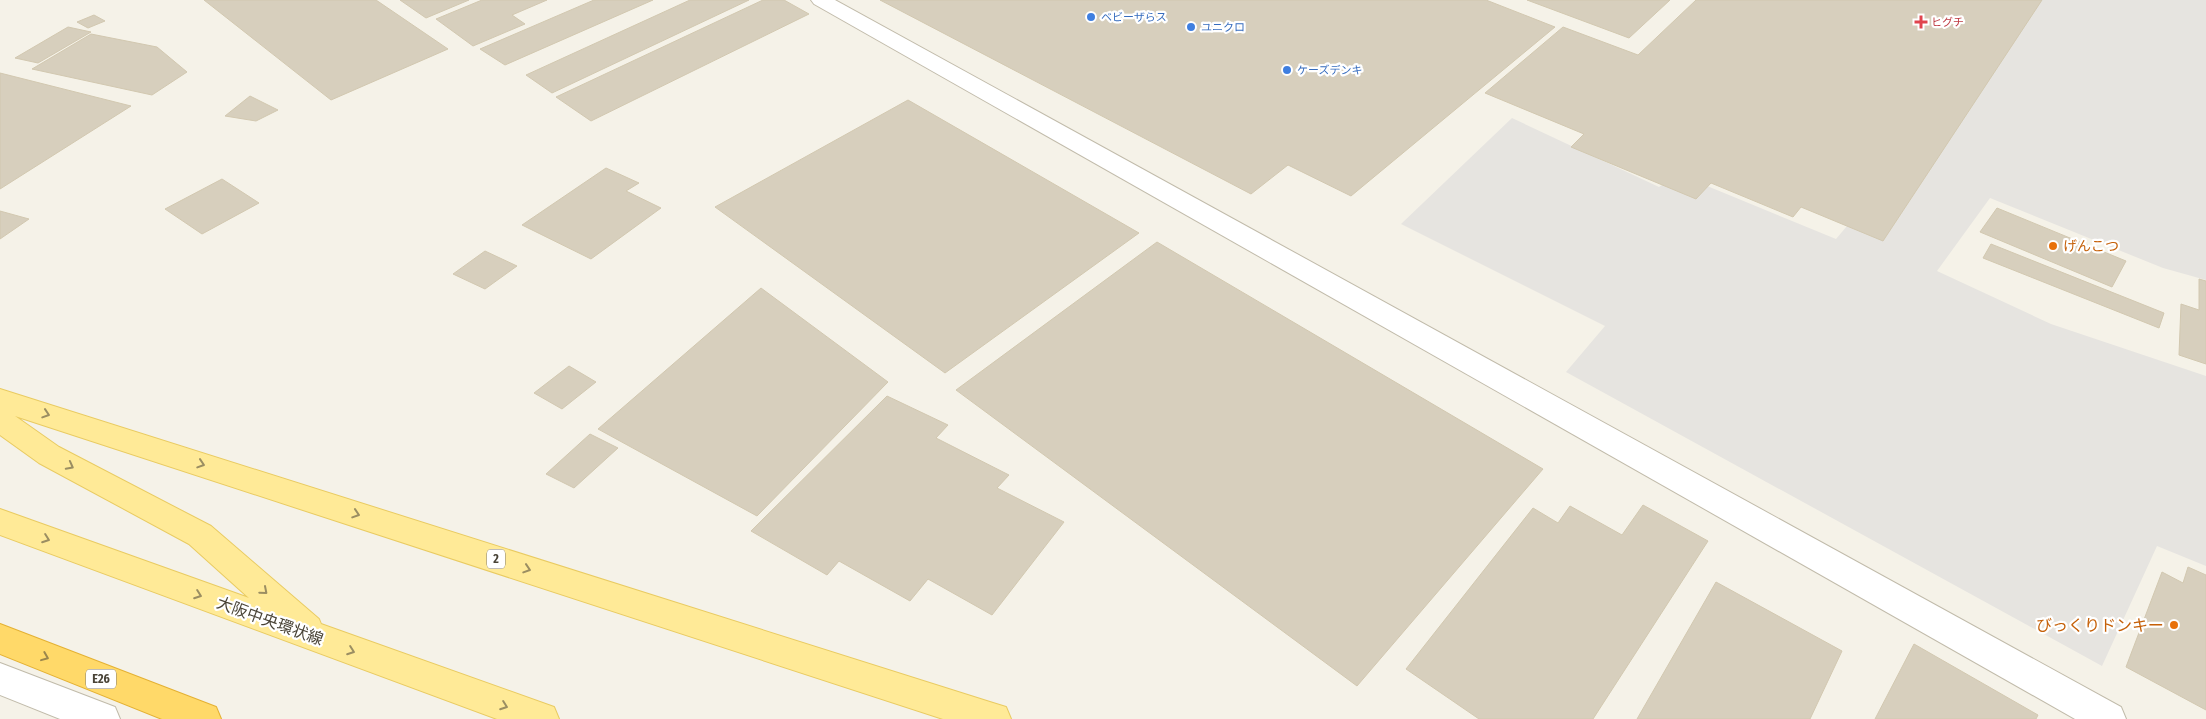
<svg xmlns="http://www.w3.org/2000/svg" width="2206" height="719" font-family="'Fira Sans Condensed','Noto Sans JP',sans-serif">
	<rect width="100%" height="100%" fill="#f5f2e8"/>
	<!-- parking -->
	<path fill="#e6e4e0" d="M2038 0H2206V280L2163 268 1990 198 1937 271 2051 324 2206 376V566L2157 546 2102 666 1566 372 1605 326 1401 224 1512 118 1659 187 1678 174 1836 239Z"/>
	<!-- building -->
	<g fill="#d7cfbd" stroke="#d2c8b0">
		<path d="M204 0H376L448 49 331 100Z"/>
		<path d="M400 0H469L426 18Z"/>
		<path d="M482 0H547L512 15 525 24 473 46 436 19Z"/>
		<path d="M594 0H653L505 65 480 49Z"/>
		<path d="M690 0H749L552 93 526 75Z"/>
		<path d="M763 0H784L809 14 591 121 556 97Z"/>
		<path d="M880 0H1486L1555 27 1351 196 1288 165 1251 194Z"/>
		<path d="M1527 0H1670L1629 38Z"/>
		<path d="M1696 0H2042L1883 241 1801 207 1793 217 1711 183 1696 199 1571 147 1584 134 1485 93 1563 27 1638 55Z"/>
		<path d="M94 15 105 21 88 28 77 22Z"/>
		<path d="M68 27 91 32 38 63 15 58Z"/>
		<path d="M91 34 157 47 187 72 152 95 32 69Z"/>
		<path d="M0 73 131 106 0 189Z"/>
		<path d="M250 96 278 110 256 121 225 116Z"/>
		<path d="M908 100 1139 233 945 373 715 207Z"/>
		<path d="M606 168 639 183 626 191 661 208 591 259 522 225Z"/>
		<path d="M222 179 259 203 202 234 165 209Z"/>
		<path d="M1997 208 2126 261 2112 287 1980 232Z"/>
		<path d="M0 211 29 219 0 239Z"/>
		<path d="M1157 242 1543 469 1357 686 956 390Z"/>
		<path d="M1991 244 2164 313 2159 328 1983 258Z"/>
		<path d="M485 251 517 266 485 289 453 274Z"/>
		<path d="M2199 279 2206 281V364L2179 355 2181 304 2199 310Z"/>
		<path d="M761 288 888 382 757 516 598 429Z"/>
		<path d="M569 366 596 382 562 409 534 393Z"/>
		<path d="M887 396 948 425 936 438 1009 475 997 488 1064 522 992 615 928 579 910 601 839 561 827 575 751 531Z"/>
		<path d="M590 434 618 448 574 488 546 474Z"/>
		<path d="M1643 505 1708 541 1593 719H1479L1406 669 1533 508 1558 523 1570 506 1622 535Z"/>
		<path d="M2188 567 2206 575V710L2126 667 2162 572 2183 583Z"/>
		<path d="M1716 582 1842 651 1810 719H1637Z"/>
		<path d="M1914 644 2038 715 2036 719H1875Z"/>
	</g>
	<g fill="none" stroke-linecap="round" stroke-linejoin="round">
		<defs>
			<g id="minor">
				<path d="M811 0H835L2121 707 2126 719H2075L814 4Z"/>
				<path d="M0 663 115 707 120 719H60L0 695Z"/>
			</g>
			<path id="major" d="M0 389 993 703 1006 707 1011 719H943L15 416 59 447 211 526 319 619 321 624 554 707 559 719H497L0 535V509L249 598 189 544 39 463 0 435Z"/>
			<path id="highway" d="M0 624 216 707 221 719H162L0 654Z"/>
		</defs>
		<!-- minor casing -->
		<use href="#minor" stroke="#c1bbaa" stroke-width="2"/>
		<!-- major casing -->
		<use href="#major" stroke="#e9cb62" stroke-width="2"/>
		<!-- highway casing -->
		<use href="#highway" stroke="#e4b133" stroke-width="2"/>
		<!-- minor -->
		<use href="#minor" fill="#fff" fill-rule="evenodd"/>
		<!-- major -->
		<use href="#major" fill="#ffea97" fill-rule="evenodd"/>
		<!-- highway -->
		<use href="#highway" fill="#ffd969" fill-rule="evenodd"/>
	</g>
	<!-- one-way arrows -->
	<defs><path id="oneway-chevron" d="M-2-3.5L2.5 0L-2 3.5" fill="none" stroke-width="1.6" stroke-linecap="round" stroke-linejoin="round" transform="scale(1.25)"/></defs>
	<g stroke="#9b8e62">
		<use href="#oneway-chevron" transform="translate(46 414) rotate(18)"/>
		<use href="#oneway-chevron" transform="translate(201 464) rotate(18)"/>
		<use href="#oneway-chevron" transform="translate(70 466) rotate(28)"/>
		<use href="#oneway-chevron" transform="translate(356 514) rotate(18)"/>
		<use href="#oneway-chevron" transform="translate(46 539) rotate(20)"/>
		<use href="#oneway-chevron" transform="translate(527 569) rotate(18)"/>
		<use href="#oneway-chevron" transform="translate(264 591) rotate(41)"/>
		<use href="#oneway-chevron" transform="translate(198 595) rotate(20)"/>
		<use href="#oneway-chevron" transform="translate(351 651) rotate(20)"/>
		<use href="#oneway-chevron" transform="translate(504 706) rotate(20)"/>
	</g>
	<use stroke="#9b864d" href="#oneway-chevron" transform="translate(45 657) rotate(22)"/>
	<!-- markers -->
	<g fill="#3f7fe0" stroke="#fff" stroke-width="2">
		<circle cx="1091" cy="17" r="5"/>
		<circle cx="1191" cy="27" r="5"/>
		<circle cx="1287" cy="70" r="5"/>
	</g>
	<path fill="#e0444e" stroke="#fff" stroke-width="2" d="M1918.5 14.5h5v5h5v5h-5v5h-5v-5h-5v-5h5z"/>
	<g fill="#e8710a" stroke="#fff" stroke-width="2">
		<circle cx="2053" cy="246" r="5"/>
		<circle cx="2174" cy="625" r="5"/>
	</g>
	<g text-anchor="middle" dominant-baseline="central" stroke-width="4.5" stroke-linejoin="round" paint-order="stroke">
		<!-- far-shop labels -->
		<g font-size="11" fill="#366cbe" stroke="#fff" text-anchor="start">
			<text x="1101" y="17">ベビーザらス</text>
			<text x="1201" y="27">ユニクロ</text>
			<text x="1297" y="70">ケーズデンキ</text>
		</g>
		<!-- far-health labels -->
		<g font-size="11" fill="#be3a42" stroke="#fff" text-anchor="start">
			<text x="1931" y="22">ヒグチ</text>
		</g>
		<!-- shield labels -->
		<g fill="#fff" stroke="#807b72" stroke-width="1">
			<rect x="487" y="549.5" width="18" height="19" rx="4"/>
			<rect x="86" y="669.5" width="30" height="19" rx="4"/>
		</g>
		<g font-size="12" font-weight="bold" fill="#494336">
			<text x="496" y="559">2</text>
			<text x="101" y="679">E26</text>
		</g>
		<!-- food labels -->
		<g font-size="14" fill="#c56008" stroke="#fff" text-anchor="start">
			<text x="2063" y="246">げんこつ</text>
		</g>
		<!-- near-street labels -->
		<g font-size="16" fill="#494336" stroke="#fff">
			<text transform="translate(270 621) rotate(20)">大阪中央環状線</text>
		</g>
		<!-- near-food labels -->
		<g font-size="16" fill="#c56008" stroke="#fff" text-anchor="end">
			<text x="2164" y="625">びっくりドンキー</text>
		</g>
	</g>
</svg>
